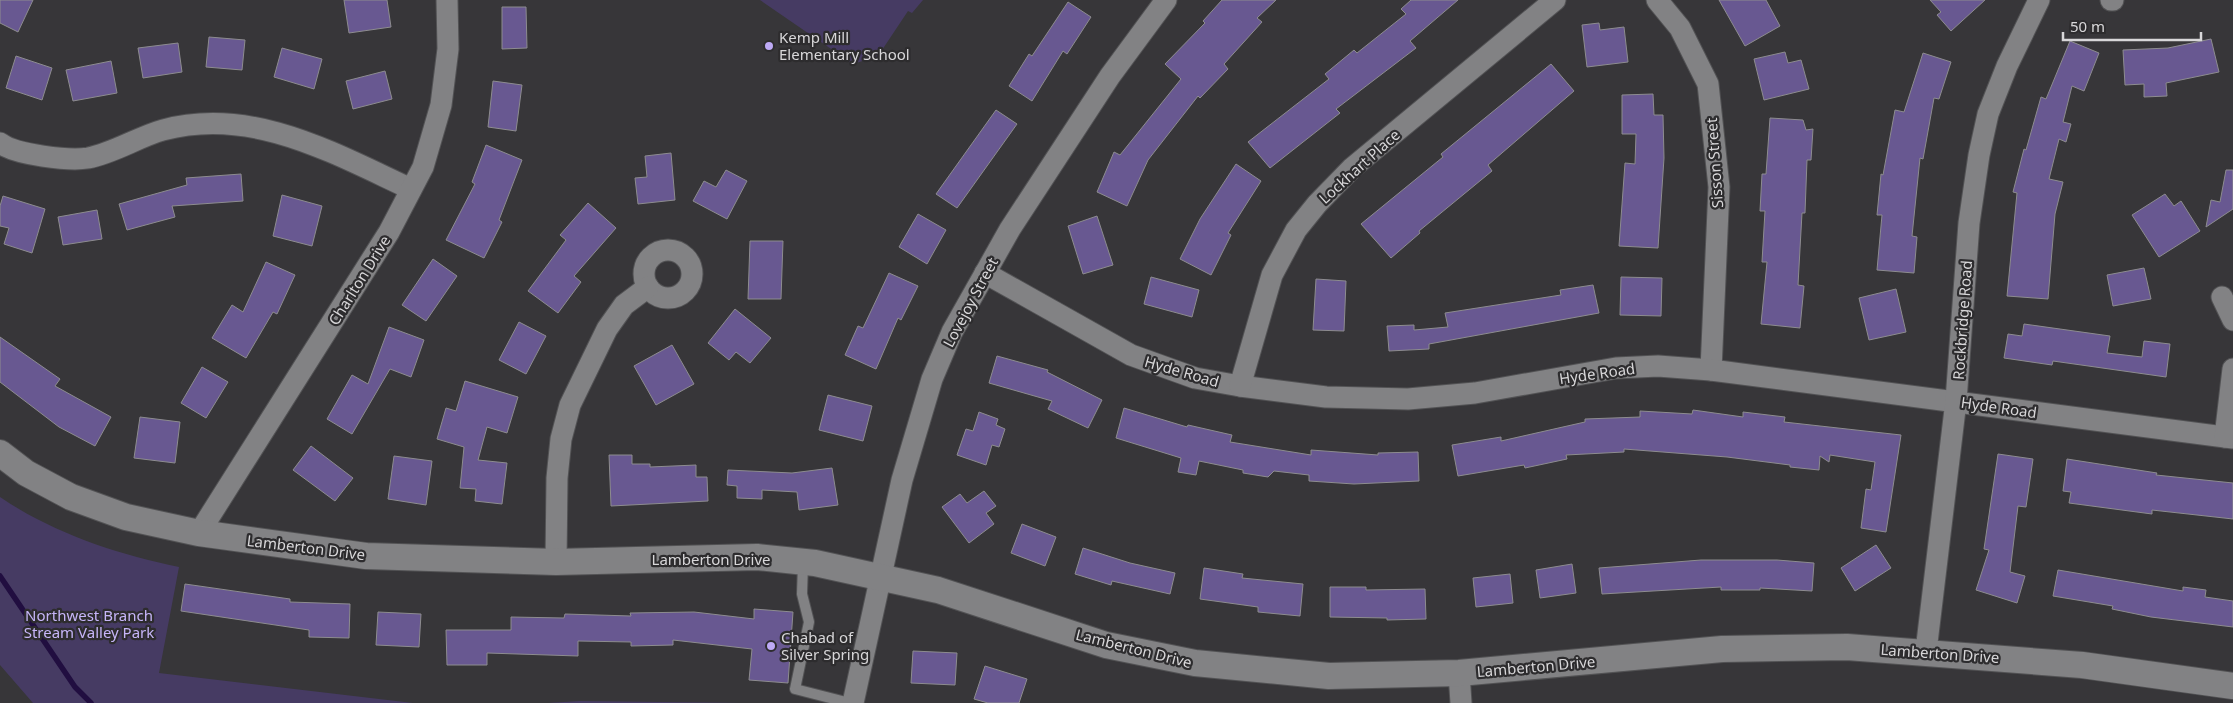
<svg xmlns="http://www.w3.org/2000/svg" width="2233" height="703" font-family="'Noto Sans',sans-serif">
	<rect width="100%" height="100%" fill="#373639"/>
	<!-- green -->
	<g fill="#463b63">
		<path d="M760 0H923L912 13 908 11 878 56 853 64Z"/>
		<path d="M0 497C53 533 116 554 179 567L159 673 413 703H33L0 665Z"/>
		<path d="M580 701 742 703H548Z"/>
	</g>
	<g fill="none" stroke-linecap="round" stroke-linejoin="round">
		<!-- stream -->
		<path stroke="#210e40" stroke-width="5.5" d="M0 576 75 687 91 703"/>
	</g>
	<!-- building -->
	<g fill="#685891" stroke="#8d8c8f">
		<path d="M0 0H33L18 32 0 23Z"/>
		<path d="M344 0H387L391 27 349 33Z"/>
		<path d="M1222 0H1276L1257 18 1262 22 1224 64 1228 69 1200 98 1198 96 1148 160 1127 206 1097 192 1114 152 1120 155 1181 79 1165 64 1205 23 1203 21Z"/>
		<path d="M1411 0H1458L1410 41 1416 48 1336 109 1340 113 1270 168 1248 142 1329 79 1325 74 1354 50 1357 53 1406 14 1401 9Z"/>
		<path d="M1719 0H1766L1780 26 1745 46Z"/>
		<path d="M1930 0H1985L1951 31 1937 15 1941 12Z"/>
		<path d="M1068 2 1091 17 1067 54 1063 51 1032 101 1009 86 1029 54 1032 56Z"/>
		<path d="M502 7H526L527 48 502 49Z"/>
		<path d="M1599 23 1600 30 1624 27 1628 62 1587 67 1582 25Z"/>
		<path d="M209 37 245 40 242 70 206 67Z"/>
		<path d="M2211 39 2219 72 2166 83 2167 96 2144 97V84L2125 85 2123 50 2168 48Z"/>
		<path d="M2070 41 2099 53 2084 91 2072 86 2063 122 2071 124 2066 142 2059 139 2049 179 2063 182 2055 214 2048 299 2007 296 2017 193 2013 192 2024 149 2026 150 2041 97 2046 99Z"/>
		<path d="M178 43 182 72 143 78 138 48Z"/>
		<path d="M282 48 322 59 314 89 274 77Z"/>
		<path d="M1785 52 1788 63 1801 60 1809 89 1764 100 1754 59Z"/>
		<path d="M1923 53 1951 62 1939 99 1934 98 1923 159 1920 158 1912 236 1917 237 1914 273 1877 270 1882 215H1877L1881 174 1883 175 1895 110 1904 112Z"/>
		<path d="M16 56 52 68 42 100 6 88Z"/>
		<path d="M111 61 117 93 73 101 66 70Z"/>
		<path d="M1551 64 1574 91 1488 165 1492 171 1419 231 1420 233 1391 258 1361 224 1443 157 1441 154Z"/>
		<path d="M385 71 392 99 353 109 346 81Z"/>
		<path d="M493 81 522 85 516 131 488 127Z"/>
		<path d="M1653 94 1654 115H1663L1664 158 1658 248 1619 246 1625 163 1635 164 1636 134H1622V95Z"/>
		<path d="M996 110 1017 124 957 208 936 194Z"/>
		<path d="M1770 118 1803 120 1806 130 1813 129 1811 160H1807L1805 213H1802L1798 285 1804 286 1800 328 1761 324 1767 262H1762L1765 211H1760L1762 174H1766Z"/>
		<path d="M486 145 522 160 499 220 502 222 484 258 446 240 475 184 472 182Z"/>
		<path d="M671 153 675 200 638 204 635 178 647 177 645 156Z"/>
		<path d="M1236 164 1261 181 1228 233 1231 235 1211 275 1180 259 1200 219Z"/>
		<path d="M726 170 747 181 727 219 693 201 704 181 716 187Z"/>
		<path d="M2226 170H2233V209L2206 227 2211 200 2220 202Z"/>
		<path d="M241 174 243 201 172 206 175 217 127 230 119 204 187 185 186 178Z"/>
		<path d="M2165 194 2174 206 2181 201 2200 231 2159 257 2132 215Z"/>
		<path d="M282 195 322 206 312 246 273 236Z"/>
		<path d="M3 196 45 209 32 253 4 244 9 228 0 226V206Z"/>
		<path d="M588 203 616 228 574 276 581 282 558 313 528 291 566 240 560 235Z"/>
		<path d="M97 210 102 239 63 245 58 217Z"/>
		<path d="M918 214 946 230 927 264 899 247Z"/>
		<path d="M1097 216 1113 265 1083 274 1068 226Z"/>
		<path d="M750 241H783L781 299H748Z"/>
		<path d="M433 259 457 276 426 321 402 305Z"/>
		<path d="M266 262 295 275 277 314 273 312 246 358 212 338 232 305 243 312Z"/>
		<path d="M2144 268 2151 299 2113 306 2107 275Z"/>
		<path d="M889 273 918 286 901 320 898 318 876 369 845 355 858 326 863 328Z"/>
		<path d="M1151 277 1199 290 1192 317 1144 304Z"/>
		<path d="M1621 277 1662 278 1661 316 1620 315Z"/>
		<path d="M1316 279 1346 281 1344 331 1313 330Z"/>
		<path d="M1593 285 1599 313 1429 344V349L1389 351 1387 326 1414 325V330L1448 327 1445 313 1561 295 1560 290Z"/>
		<path d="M1896 289 1906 332 1869 340 1859 298Z"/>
		<path d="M735 309 771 338 750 363 736 352 729 360 708 343Z"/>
		<path d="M519 322 546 336 526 374 499 360Z"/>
		<path d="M2024 324 2110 336 2107 353 2142 357 2144 341 2170 344 2166 377 2053 361 2052 365 2004 358 2008 334 2022 336Z"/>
		<path d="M389 327 424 340 411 377 390 369 352 434 327 419 352 375 368 384Z"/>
		<path d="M0 337 60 379 55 386 111 417 95 446 59 427 0 382Z"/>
		<path d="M672 345 694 384 656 405 634 366Z"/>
		<path d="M997 356 1048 370 1047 372 1102 400 1088 428 1048 409 1052 401 989 383Z"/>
		<path d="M202 367 228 382 206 418 181 403Z"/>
		<path d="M465 381 518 397 507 433 487 427 478 460 507 463 502 504 475 501 476 489 460 488 464 447 437 439 446 408 456 411Z"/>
		<path d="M828 395 872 406 863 441 819 430Z"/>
		<path d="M1124 408 1187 427 1188 425 1232 435 1230 442 1311 455V450L1378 455V453L1418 452 1419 481 1354 484 1309 481V475L1274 471 1268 477 1243 473V470L1199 461 1196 475 1178 472 1181 458 1116 438Z"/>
		<path d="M1693 410 1743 417V412L1785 417 1784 422 1901 435 1886 532 1861 528 1866 489 1871 490 1875 462 1830 455 1829 462 1820 456 1819 470 1790 467V465L1727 457 1624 449V452L1566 455 1567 459 1525 468 1524 465 1458 476 1452 445 1501 437V441L1585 422V419L1640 417V411L1692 414Z"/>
		<path d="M979 412 998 419 996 425 1005 429 999 447 992 445 986 465 957 455 966 429 973 431Z"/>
		<path d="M140 417 180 422 175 463 134 458Z"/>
		<path d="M311 446 353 478 335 501 293 470Z"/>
		<path d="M1998 454 2033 459 2026 507 2018 506 2010 572 2025 576 2017 603 1976 590 1989 550 1984 549Z"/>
		<path d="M609 455H632V464H650V467L696 465V477H707L708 501 611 506Z"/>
		<path d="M394 456 432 461 426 505 388 499Z"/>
		<path d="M2067 459 2157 473 2156 475 2233 483V519L2152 510V514L2069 503 2071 492 2063 491Z"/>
		<path d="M832 468 838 505 799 510 797 492 762 490V499L737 498V486L727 485 728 470 792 473Z"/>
		<path d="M984 491 996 506 986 513 994 524 969 543 942 507 960 494 967 503Z"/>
		<path d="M1022 524 1056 537 1045 566 1011 553Z"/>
		<path d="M1876 545 1891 568 1855 591 1841 568Z"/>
		<path d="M1083 548 1130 563 1175 573 1170 594 1112 581 1111 585 1075 574Z"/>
		<path d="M1701 560H1777L1814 563 1812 591 1760 588V590H1721V587L1602 594 1599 568Z"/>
		<path d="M1572 564 1576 593 1540 598 1536 570Z"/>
		<path d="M1204 568 1243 574 1242 578 1303 584 1300 616 1258 612V607L1200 599Z"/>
		<path d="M2058 570 2183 591V587L2206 590 2205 597 2233 601V627L2151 617 2112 609 2113 606 2053 596Z"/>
		<path d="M1510 574 1513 603 1476 607 1473 578Z"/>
		<path d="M185 584 290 599V602L350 604 349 638 309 637V630L181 611Z"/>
		<path d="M1330 587H1366V590L1425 589 1426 619 1387 620V618L1330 617Z"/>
		<path d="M754 609 793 612 788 683 749 680 752 649 673 640V645L631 646V642L578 641V656L487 653V665H447L446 630H511V617L564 618 565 614 631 616 630 613 694 612 754 619Z"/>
		<path d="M378 612 421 614 419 647 376 645Z"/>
		<path d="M913 651 957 653 955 685 911 683Z"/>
		<path d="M985 666 1027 679 1019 703H988L974 699Z"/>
	</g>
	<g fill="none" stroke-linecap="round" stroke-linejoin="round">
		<defs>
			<path id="service" d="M803 563 802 594 809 622 795 689 850 703"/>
			<g id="minor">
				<path d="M1657 0 1680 28 1708 84 1719 187 1711 370"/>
				<path d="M2111 0H2113"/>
				<path d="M0 143C15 155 70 161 88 158 114 153 138 137 163 130 252 106 333 153 411 189"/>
				<circle cx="668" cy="274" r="24"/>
				<path d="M985 273 1131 355 1195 378 1240 386 1326 397 1408 399 1475 393 1616 368 1658 366 1711 370 2233 438"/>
				<path d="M2222 297 2233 320"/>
				<path d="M1240 386 1272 275 1296 230 1317 204 1352 168 1555 0"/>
				<path d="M2225 437 2233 369"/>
				<path d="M199 533 389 232 423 167 441 105 448 49 447 0"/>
				<path d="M556 562 557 478 561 439 570 405 607 329 624 305 648 287"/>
				<path d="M1926 651 1956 401 1969 223 1979 155 1988 114 2007 66 2039 0"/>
				<path d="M1459 673 1461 703"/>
				<path d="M853 703 902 480 932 379 952 332 1010 229 1110 76 1166 0"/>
			</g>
			<path id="tertiary" d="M0 453 26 473 71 497 126 517 199 533 366 556 556 562 757 557 815 563 938 590 1106 645 1195 663 1329 676 1459 673 1722 649 1847 647 2082 665 2233 686"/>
		</defs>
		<!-- service casing -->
		<use href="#service" stroke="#525254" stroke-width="12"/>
		<!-- minor casing -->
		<use href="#minor" stroke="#525254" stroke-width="23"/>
		<!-- tertiary casing -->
		<use href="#tertiary" stroke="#525254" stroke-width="28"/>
		<!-- service -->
		<use href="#service" stroke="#828284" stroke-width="10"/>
		<!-- minor -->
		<use href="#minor" stroke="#828284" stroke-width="21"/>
		<!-- tertiary -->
		<use href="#tertiary" stroke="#828284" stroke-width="26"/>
	</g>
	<!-- markers -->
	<g fill="#bda9f5" stroke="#2d2c2e" stroke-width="2">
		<circle cx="769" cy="46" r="5"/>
		<circle cx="771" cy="646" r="5"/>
	</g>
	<g text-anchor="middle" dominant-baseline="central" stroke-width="4.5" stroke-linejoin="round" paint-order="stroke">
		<!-- poi labels -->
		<g font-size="15" fill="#d8d7d9" stroke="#2d2c2e" text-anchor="start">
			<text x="779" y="37">Kemp Mill<tspan x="779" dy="17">Elementary School</tspan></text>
			<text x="781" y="637">Chabad of<tspan x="781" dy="17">Silver Spring</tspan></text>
		</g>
		<!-- street labels -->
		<g font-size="15" fill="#d8d7d9" stroke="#2d2c2e">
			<text transform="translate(1714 163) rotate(-94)">Sisson Street</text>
			<text transform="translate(1359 166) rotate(-42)">Lockhart Place</text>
			<text transform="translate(359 280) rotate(-58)">Charlton Drive</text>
			<text transform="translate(970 302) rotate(-62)">Lovejoy Street</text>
			<text transform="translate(1962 320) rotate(-86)">Rockbridge Road</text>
			<text transform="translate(1182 371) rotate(16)">Hyde Road</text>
			<text transform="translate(1597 373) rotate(-8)">Hyde Road</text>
			<text transform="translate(1999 407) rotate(8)">Hyde Road</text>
			<text transform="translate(306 547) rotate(7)">Lamberton Drive</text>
			<text x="711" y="559">Lamberton Drive</text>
			<text transform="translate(1134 648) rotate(14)">Lamberton Drive</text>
			<text transform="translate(1940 653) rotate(4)">Lamberton Drive</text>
			<text transform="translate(1536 666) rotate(-5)">Lamberton Drive</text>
		</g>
		<!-- park labels -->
		<g font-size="15" fill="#c6b5f8" stroke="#2d2c2e">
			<text x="89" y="615">Northwest Branch<tspan x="89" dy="17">Stream Valley Park</tspan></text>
		</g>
	</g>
	<!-- scale -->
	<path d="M2063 32v8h138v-8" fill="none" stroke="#d8d7d9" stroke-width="2.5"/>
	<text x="2070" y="32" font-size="15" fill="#d8d7d9" stroke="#2d2c2e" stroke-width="4" paint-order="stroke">50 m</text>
</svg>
